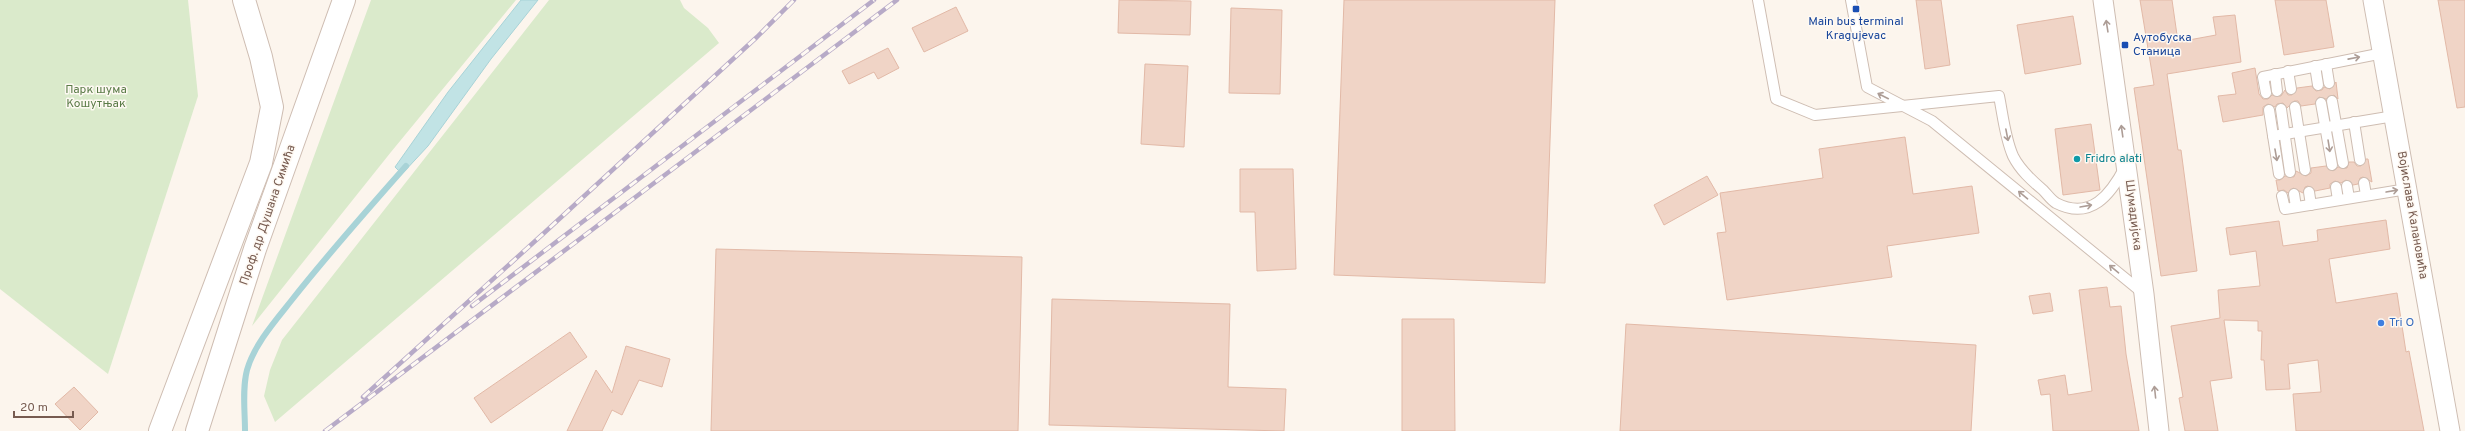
<svg xmlns="http://www.w3.org/2000/svg" width="2465" height="431" font-family="Overpass,sans-serif">
	<rect width="100%" height="100%" fill="#fcf5ed"/>
	<!-- green -->
	<g fill="#daeacb">
		<path d="M0 0H188L198 96 108 374 0 289Z"/>
		<path d="M371 0H516L391 152 252 326Z"/>
		<path d="M549 0H680L684 8 708 28 719 43 275 422 264 396 270 370 282 340Z"/>
	</g>
	<!-- water -->
	<path fill="#c1e3e5" stroke="#a8d3d7" d="M521 0H538L491 59 428 146 402 174 395 167 448 92Z"/>
	<g fill="none" stroke-linecap="round" stroke-linejoin="round">
		<!-- stream -->
		<path stroke="#a8d3d7" stroke-width="6" d="M245 431C245 411 242 389 247 370 254 345 275 321 291 301 328 254 367 210 406 166"/>
	</g>
	<!-- building -->
	<g fill="#f0d4c6" stroke="#e2b9a7">
		<path d="M1119 0 1191 1 1190 35 1118 33Z"/>
		<path d="M1344 0H1555L1545 283 1334 275Z"/>
		<path d="M1916 0H1941L1950 65 1925 69Z"/>
		<path d="M2140 0H2172L2178 42 2216 35 2213 17 2235 15 2241 62 2167 74 2178 150H2181L2197 271 2161 276 2134 88 2154 85Z"/>
		<path d="M2275 0H2326L2334 47 2284 55Z"/>
		<path d="M2438 0H2465V107L2457 108Z"/>
		<path d="M956 7 968 31 924 52 912 28Z"/>
		<path d="M1231 8 1282 10 1280 94 1229 93Z"/>
		<path d="M2073 16 2081 64 2025 74 2017 25Z"/>
		<path d="M888 48 899 68 878 79 874 72 849 84 842 71Z"/>
		<path d="M1145 64 1188 66 1184 147 1141 144Z"/>
		<path d="M2255 68 2259 94 2263 99H2268L2272 95 2281 96 2285 90 2288 95H2292L2297 88 2312 86 2316 91 2322 90 2324 87 2330 89 2336 82 2338 99 2334 95 2326 99 2319 97 2315 104 2301 106 2298 101H2294L2287 108 2283 103 2277 104 2275 107 2268 104 2263 107V115L2223 122 2218 96 2236 94 2232 73Z"/>
		<path d="M2091 124 2100 190 2063 195 2055 129Z"/>
		<path d="M1905 137 1913 194 1972 186 1979 233 1887 246 1892 277 1727 300 1717 233 1726 232 1720 193 1823 178 1819 149Z"/>
		<path d="M2366 159H2368L2372 182 2363 177 2360 178 2358 184 2353 185 2346 180 2341 183 2335 181 2330 184V188L2315 191 2308 186 2305 187 2303 193 2293 188 2288 193 2284 190 2278 191 2276 180H2280L2285 176 2294 177 2296 171 2306 176 2311 173V168L2326 166 2333 171 2338 167 2347 168 2349 162H2354L2357 166H2361Z"/>
		<path d="M1240 169H1293L1296 269 1257 271 1255 212H1240Z"/>
		<path d="M1707 176 1718 195 1664 225 1654 205Z"/>
		<path d="M2386 220 2390 249 2329 259 2336 303 2397 293 2406 352 2409 351 2424 431H2296L2293 394 2321 392 2318 360 2288 364 2290 389 2266 390 2264 360H2261L2262 331H2258V321L2224 320 2232 378 2210 381 2218 431H2185L2179 398 2183 397 2171 326 2220 318 2218 290 2260 286 2256 251 2230 255 2226 228 2279 221 2283 246 2318 241 2317 230Z"/>
		<path d="M716 249 1022 257 1018 431H711Z"/>
		<path d="M2107 287 2110 307 2121 306 2126 354 2139 431H2053L2050 394 2041 395 2038 380 2065 375 2068 395 2092 391 2079 290Z"/>
		<path d="M2050 293 2053 311 2033 314 2029 296Z"/>
		<path d="M1052 299 1230 304 1228 387 1286 389 1284 431 1049 425Z"/>
		<path d="M1402 319H1454L1455 431H1402Z"/>
		<path d="M1626 324 1976 345 1971 431H1620Z"/>
		<path d="M570 332 587 357 491 423 474 398Z"/>
		<path d="M626 346 670 359 662 387 639 380 622 415 612 410 602 431H567L596 370 612 393Z"/>
		<path d="M74 387 98 412 80 430 55 404Z"/>
	</g>
	<g fill="none" stroke-linecap="round" stroke-linejoin="round">
		<defs>
			<g id="service">
				<path d="M1758 0 1776 99 1815 115 1999 96C2003 116 2005 138 2013 156 2020 170 2031 180 2043 190 2047 194 2051 200 2056 203 2091 221 2111 194 2125 167"/>
				<path d="M1851 0 1867 87 1932 121 2143 293"/>
				<path d="M2326 64 2329 83"/>
				<path d="M2315 66 2318 85"/>
				<path d="M2288 71 2291 89"/>
				<path d="M2275 74 2277 91"/>
				<path d="M2266 93 2263 77 2383 53"/>
				<path d="M2332 101 2343 163"/>
				<path d="M2321 103 2332 165"/>
				<path d="M2295 107 2305 170"/>
				<path d="M2281 109 2290 172"/>
				<path d="M2269 110 2279 174"/>
				<path d="M2354 122 2360 160"/>
				<path d="M2273 136 2394 116"/>
				<path d="M2364 183 2366 195"/>
				<path d="M2347 186 2349 198"/>
				<path d="M2336 187 2338 200"/>
				<path d="M2309 192 2311 205"/>
				<path d="M2294 194 2296 207"/>
				<path d="M2282 196 2285 209 2407 189"/>
			</g>
			<g id="minor">
				<path d="M2103 0 2144 294 2159 431"/>
				<path d="M2373 0 2450 431"/>
			</g>
			<g id="tertiary">
				<path d="M160 431 261 163 272 107 261 57 244 0"/>
				<path d="M197 431 255 249 344 0"/>
			</g>
		</defs>
		<!-- service casing -->
		<use href="#service" stroke="#cebdb2" stroke-width="12"/>
		<!-- minor casing -->
		<use href="#minor" stroke="#cebdb2" stroke-width="21"/>
		<!-- tertiary casing -->
		<use href="#tertiary" stroke="#cebdb2" stroke-width="24"/>
		<!-- service -->
		<use href="#service" stroke="#fff" stroke-width="10"/>
		<!-- minor -->
		<use href="#minor" stroke="#fff" stroke-width="19"/>
		<!-- tertiary -->
		<use href="#tertiary" stroke="#fff" stroke-width="22"/>
		<defs>
			<g id="rail">
				<path d="M472 306 874 0"/>
				<path d="M363 397 544 233 757 37 794 0"/>
				<path d="M325 431 897 0"/>
			</g>
		</defs>
		<!-- rail casing -->
		<use href="#rail" stroke="#b7aac7" stroke-width="4.5"/>
		<!-- rail -->
		<use href="#rail" stroke="#fef9f3" stroke-width="3" stroke-dasharray="9" stroke-linecap="butt"/>
	</g>
	<!-- one-way arrows -->
	<defs><path id="oneway-shaft" d="M-6 0H5M1.5-3L5.5 0L1.5 3" fill="none" stroke-width="1.6" stroke-linecap="round" stroke-linejoin="round"/></defs>
	<g stroke="#ad9d96">
		<use href="#oneway-shaft" transform="translate(2107 26) rotate(-99)"/>
		<use href="#oneway-shaft" transform="translate(2354 58) rotate(-11)"/>
		<use href="#oneway-shaft" transform="translate(1883 96) rotate(-153)"/>
		<use href="#oneway-shaft" transform="translate(2122 131) rotate(-98)"/>
		<use href="#oneway-shaft" transform="translate(2007 135) rotate(79)"/>
		<use href="#oneway-shaft" transform="translate(2329 146) rotate(81)"/>
		<use href="#oneway-shaft" transform="translate(2276 155) rotate(80)"/>
		<use href="#oneway-shaft" transform="translate(2392 191) rotate(-10)"/>
		<use href="#oneway-shaft" transform="translate(2023 195) rotate(-140)"/>
		<use href="#oneway-shaft" transform="translate(2086 206) rotate(-10)"/>
		<use href="#oneway-shaft" transform="translate(2114 269) rotate(-140)"/>
		<use href="#oneway-shaft" transform="translate(2155 392) rotate(-96)"/>
	</g>
	<!-- markers -->
	<g fill="#1a4fb4" stroke="#fef9f3" stroke-width="1.5">
		<rect x="1852" y="5" width="8" height="8" rx="2"/>
		<rect x="2121" y="41" width="8" height="8" rx="2"/>
	</g>
	<circle fill="#0f9aa8" stroke="#fef9f3" stroke-width="1.5" cx="2077" cy="159" r="4"/>
	<circle fill="#3f7fe0" stroke="#fef9f3" stroke-width="1.5" cx="2381" cy="323" r="4"/>
	<g text-anchor="middle" dominant-baseline="central" stroke-width="3" stroke-linejoin="round" paint-order="stroke">
		<!-- transit labels -->
		<g font-size="12" fill="#164399" stroke="#fef9f3">
			<text x="1856" y="22">Main bus terminal<tspan x="1856" dy="14">Kragujevac</tspan></text>
			<text x="2133" y="38" text-anchor="start">Аутобуска<tspan x="2133" dy="14">Станица</tspan></text>
		</g>
		<!-- park labels -->
		<g font-size="12" fill="#5b7c48" stroke="#fef9f3">
			<text x="96" y="90">Парк шума<tspan x="96" dy="14">Кошутњак</tspan></text>
		</g>
		<!-- culture labels -->
		<g font-size="12" fill="#0d838f" stroke="#fef9f3" text-anchor="start">
			<text x="2085" y="159">Fridro alati</text>
		</g>
		<!-- street labels -->
		<g font-size="12" fill="#775b50" stroke="#fef9f3">
			<text transform="translate(268 215) rotate(-71)">Проф. др Душана Симића</text>
			<text transform="translate(2133 215) rotate(83)">Шумадијска</text>
			<text transform="translate(2412 215) rotate(80)">Војислава Калановића</text>
		</g>
		<!-- shop labels -->
		<g font-size="12" fill="#366cbe" stroke="#fef9f3" text-anchor="start">
			<text x="2389" y="323">Tri O</text>
		</g>
	</g>
	<!-- scale -->
	<path d="M14 411v6h59v-6" fill="none" stroke="#775b50" stroke-width="2"/>
	<text x="20" y="411" font-size="12" fill="#775b50" stroke="#fef9f3" stroke-width="3" paint-order="stroke">20 m</text>
</svg>
